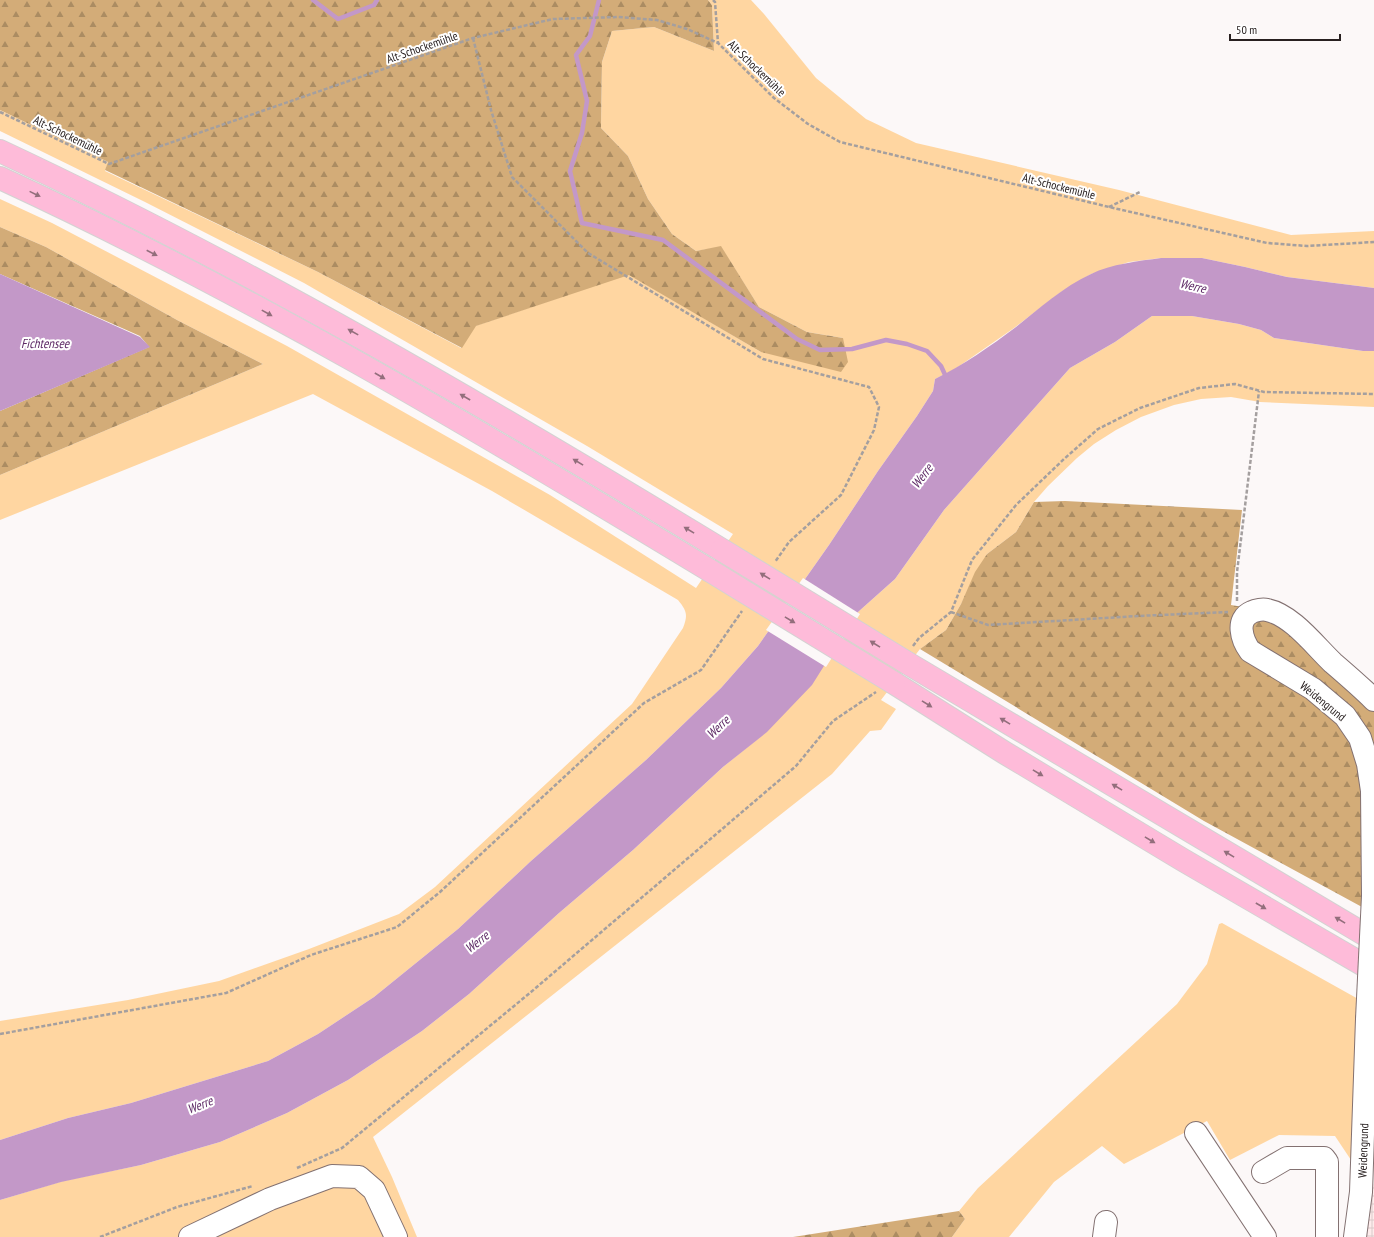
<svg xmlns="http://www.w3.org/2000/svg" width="1374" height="1237" font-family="'PT Sans Narrow',sans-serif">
	<defs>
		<pattern id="industrial-grid" width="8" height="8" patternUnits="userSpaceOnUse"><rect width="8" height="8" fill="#feecec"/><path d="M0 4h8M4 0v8" fill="none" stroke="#dacaca"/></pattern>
		<pattern id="forest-firs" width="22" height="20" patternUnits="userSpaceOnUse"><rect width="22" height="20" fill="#d3ac78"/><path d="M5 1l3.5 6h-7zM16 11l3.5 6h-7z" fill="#ab8c62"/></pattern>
	</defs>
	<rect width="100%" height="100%" fill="#fcf8f8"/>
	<!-- industrial -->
	<path fill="url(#industrial-grid)" d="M1367 1184H1374V1237H1360Z"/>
	<!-- grass -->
	<g fill="#ffd6a1">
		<path d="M708 0H751L764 14 816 78 866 119 916 143 1119 190 1291 235 1374 231V288L1287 277 1245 267 1202 258H1161L1129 262 1091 274 1061 292 1014 328 955 369 935 379 933 391 917 416 878 471 829 545 758 646 721 688 646 760 531 861 458 929 374 997 318 1034 268 1061 131 1103 68 1118 0 1140V1021L128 1000 219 981 309 949 399 914 435 887 632 704 683 628C688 615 687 611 678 600L492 491 313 394 0 520V475L263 364 177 320 46 247 0 227V199L52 223 287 346 550 495 696 588 733 534 587 446 304 283 145 202 0 131V110L108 162 105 171 318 272 461 348 475 326 629 274 761 352 843 338 807 332 759 307 721 247 696 251 672 234 648 199 628 156 601 128 602 62 612 31 654 27 714 51 712 5Z"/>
		<path d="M1152 316H1192L1239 324 1261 330 1274 338 1363 351H1374V407L1260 402 1231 397 1201 399 1174 405 1141 417 1116 430 1094 444 1077 458 1048 486 1034 502 1016 532 987 554 961 604 946 630 920 649 881 700 896 709 881 730 870 731 832 774 373 1137 392 1177 417 1237H0V1200L63 1181 141 1165 220 1142 287 1113 348 1080 422 1031 469 994 559 913 633 850 723 767 766 732 811 685 858 612 895 579 944 510 1070 368 1115 342Z"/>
		<path d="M1222 923 1360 1000 1353 1163 1335 1136 1279 1135 1230 1160 1207 1121 1124 1164 1102 1146 1054 1182 1009 1237H952L965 1219 959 1211 978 1188 1177 1004 1207 964 1219 924Z"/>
	</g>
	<!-- forest -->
	<g fill="url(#forest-firs)">
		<path d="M0 0H708L712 5 714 51 654 27 612 31 602 62 601 128 628 156 648 199 672 234 696 251 721 246 759 307 807 332 843 338 848 362 841 372 761 352 629 275 476 326 462 348 318 272 105 170 108 162 0 110Z"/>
		<path d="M0 227 46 247 177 320 263 364 0 475V411L149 347 140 336 0 274Z"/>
		<path d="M1065 501 1242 510 1231 605 1249 608 1267 614 1374 702V912L1362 907 1204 821 920 649 946 630 961 604 975 572 987 554 1016 532 1034 502Z"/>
		<path d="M959 1211 965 1219 952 1237H793Z"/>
	</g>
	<!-- water -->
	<g fill="#c398c8">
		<path d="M1161 258H1202L1245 267 1287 277 1374 288V351H1363L1274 338 1261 330 1239 324 1192 316H1152L1115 342 1070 368 944 510 895 579 858 612 812 685 767 732 723 767 633 850 559 913 469 994 422 1031 348 1080 287 1113 220 1142 141 1165 61 1182 0 1200V1140L68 1118 131 1103 268 1061 318 1034 374 997 458 929 531 861 646 760 721 688 758 646 829 545 878 471 917 416 933 391 935 379C963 365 991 346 1016 327 1040 308 1063 287 1091 274 1111 264 1139 261 1161 258Z"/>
		<path d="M0 274 140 337 150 347 0 411Z"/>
	</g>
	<!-- pier -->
	<path fill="#fcf8f8" d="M803 578 860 614 826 667 766 630Z"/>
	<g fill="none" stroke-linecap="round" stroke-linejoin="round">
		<!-- stream -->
		<g stroke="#c398c8" stroke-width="4.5">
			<path d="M313 0 338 19 374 5 377 0"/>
			<path d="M599 0 590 36 576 55 587 101 582 133 570 171 582 223 663 240 797 339 820 350 852 349 886 340 907 344 927 351 941 366 947 379"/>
		</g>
		<defs>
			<g id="minor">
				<path d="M1373 896 1372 791 1368 764 1360 738 1345 716 1313 689 1250 651C1242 640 1235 619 1252 612 1256 610 1263 609 1267 610 1292 615 1315 646 1333 663 1347 675 1361 687 1374 700"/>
				<path d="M1196 1133 1265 1237"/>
				<path d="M1263 1172 1287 1158H1324L1327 1162V1237"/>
				<path d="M190 1237 270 1199 332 1176 359 1177 374 1190 396 1237"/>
				<path d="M1104 1237 1106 1222"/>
				<path id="s1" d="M1355 1237 1361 1192 1367 1019"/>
			</g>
			<g id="highway">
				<path d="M0 151C250 268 487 407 722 550"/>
				<path d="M0 178C245 291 478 430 709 570"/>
				<path d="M909 664 1374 940"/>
				<path d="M894 683 1005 753 1183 860 1374 971"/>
			</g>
		</defs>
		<!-- minor casing -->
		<use href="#minor" stroke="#837171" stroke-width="24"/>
		<!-- highway casing -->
		<use href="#highway" stroke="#d4d2d2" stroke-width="24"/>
		<!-- path -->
		<g stroke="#a49f9f" stroke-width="2.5" stroke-dasharray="4 2" stroke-linecap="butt">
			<path d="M713 0 715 2 718 43"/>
			<path d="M473 38 491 110 512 177 588 253 763 359 869 387 879 407 874 430 841 495 789 542 775 562"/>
			<path d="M0 112 109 164 473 38 553 19 618 17 657 20 687 29 718 43 774 98 808 124 840 142 1109 207 1267 243 1307 246 1374 242"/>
			<path d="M1109 207 1140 192"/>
			<path d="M1237 601V572L1259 391"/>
			<path d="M951 612 988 625 1138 616 1228 612"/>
			<path d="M913 646 919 638 951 612 972 560 1016 505 1064 459 1098 429 1140 408 1199 388 1235 384 1264 392 1374 394"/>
			<path d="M0 1034 226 993 311 955 397 927 440 892 644 703 701 670 742 611"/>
			<path d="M297 1168 342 1148 531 992 796 766 833 721 876 692"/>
			<path d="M100 1237 177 1207 253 1186"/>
		</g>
		<!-- minor -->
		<use href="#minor" stroke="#fff" stroke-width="22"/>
		<!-- highway -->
		<use href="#highway" stroke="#febbd9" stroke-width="22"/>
		<defs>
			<path id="minor-bridge" d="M1367 1019 1373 896"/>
			<g id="highway-bridge">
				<path d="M722 550 909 664"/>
				<path d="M709 570 894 683"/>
			</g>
		</defs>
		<!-- minor-bridge casing -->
		<use href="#minor-bridge" stroke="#837171" stroke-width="24" stroke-linecap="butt"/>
		<!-- highway-bridge casing -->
		<use href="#highway-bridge" stroke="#d4d2d2" stroke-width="24" stroke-linecap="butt"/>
		<!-- minor-bridge -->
		<use href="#minor-bridge" stroke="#fff" stroke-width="22"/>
		<!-- highway-bridge -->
		<use href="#highway-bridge" stroke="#febbd9" stroke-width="22"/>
	</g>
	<!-- one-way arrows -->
	<defs><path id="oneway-solid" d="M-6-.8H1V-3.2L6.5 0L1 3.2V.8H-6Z"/></defs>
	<g fill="#936e7c">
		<use href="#oneway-solid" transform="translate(35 194) rotate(26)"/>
		<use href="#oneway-solid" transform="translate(152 253) rotate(27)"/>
		<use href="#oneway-solid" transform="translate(267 313) rotate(29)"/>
		<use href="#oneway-solid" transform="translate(353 332) rotate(-151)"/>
		<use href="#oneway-solid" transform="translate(380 376) rotate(30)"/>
		<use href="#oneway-solid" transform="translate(465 397) rotate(-150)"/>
		<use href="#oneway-solid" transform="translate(578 462) rotate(-149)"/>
		<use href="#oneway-solid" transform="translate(689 530) rotate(-149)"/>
		<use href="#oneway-solid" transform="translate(765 576) rotate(-148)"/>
		<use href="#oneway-solid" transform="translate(790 620) rotate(31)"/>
		<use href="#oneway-solid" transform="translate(875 644) rotate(-148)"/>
		<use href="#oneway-solid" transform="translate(927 704) rotate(32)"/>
		<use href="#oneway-solid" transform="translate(1005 721) rotate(-149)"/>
		<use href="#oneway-solid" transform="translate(1038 773) rotate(31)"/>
		<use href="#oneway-solid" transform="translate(1117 787) rotate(-149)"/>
		<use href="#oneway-solid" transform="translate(1150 840) rotate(31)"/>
		<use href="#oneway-solid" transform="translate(1229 854) rotate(-149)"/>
		<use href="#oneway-solid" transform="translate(1261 906) rotate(30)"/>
		<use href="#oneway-solid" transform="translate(1340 920) rotate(-149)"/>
	</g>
	<g text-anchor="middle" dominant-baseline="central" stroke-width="4" stroke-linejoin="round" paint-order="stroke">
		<!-- street labels -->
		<g font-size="12" fill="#282020" stroke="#fff">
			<text transform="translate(422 47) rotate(-19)">Alt-Schockemühle</text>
			<text transform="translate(757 68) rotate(44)">Alt-Schockemühle</text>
			<text transform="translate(68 135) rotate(26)">Alt-Schockemühle</text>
			<text transform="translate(1059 186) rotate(14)">Alt-Schockemühle</text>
			<text transform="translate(1323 701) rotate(39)">Weidengrund</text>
			<text stroke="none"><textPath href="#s1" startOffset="87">Weidengrund</textPath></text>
		</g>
		<!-- water labels -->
		<g font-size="13" font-style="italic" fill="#5e2a66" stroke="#fff">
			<text transform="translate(1193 286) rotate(13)">Werre</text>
			<text x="45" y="343">Fichtensee</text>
			<text transform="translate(922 476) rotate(-53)">Werre</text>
			<text transform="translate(718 727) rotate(-44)">Werre</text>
			<text transform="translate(477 942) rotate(-38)">Werre</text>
			<text transform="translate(200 1105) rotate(-22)">Werre</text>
		</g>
	</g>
	<!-- scale -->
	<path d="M1230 34v6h110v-6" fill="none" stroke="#282020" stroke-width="2"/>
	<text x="1236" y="34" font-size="12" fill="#282020" stroke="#ffffff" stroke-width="3" paint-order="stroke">50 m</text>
</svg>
